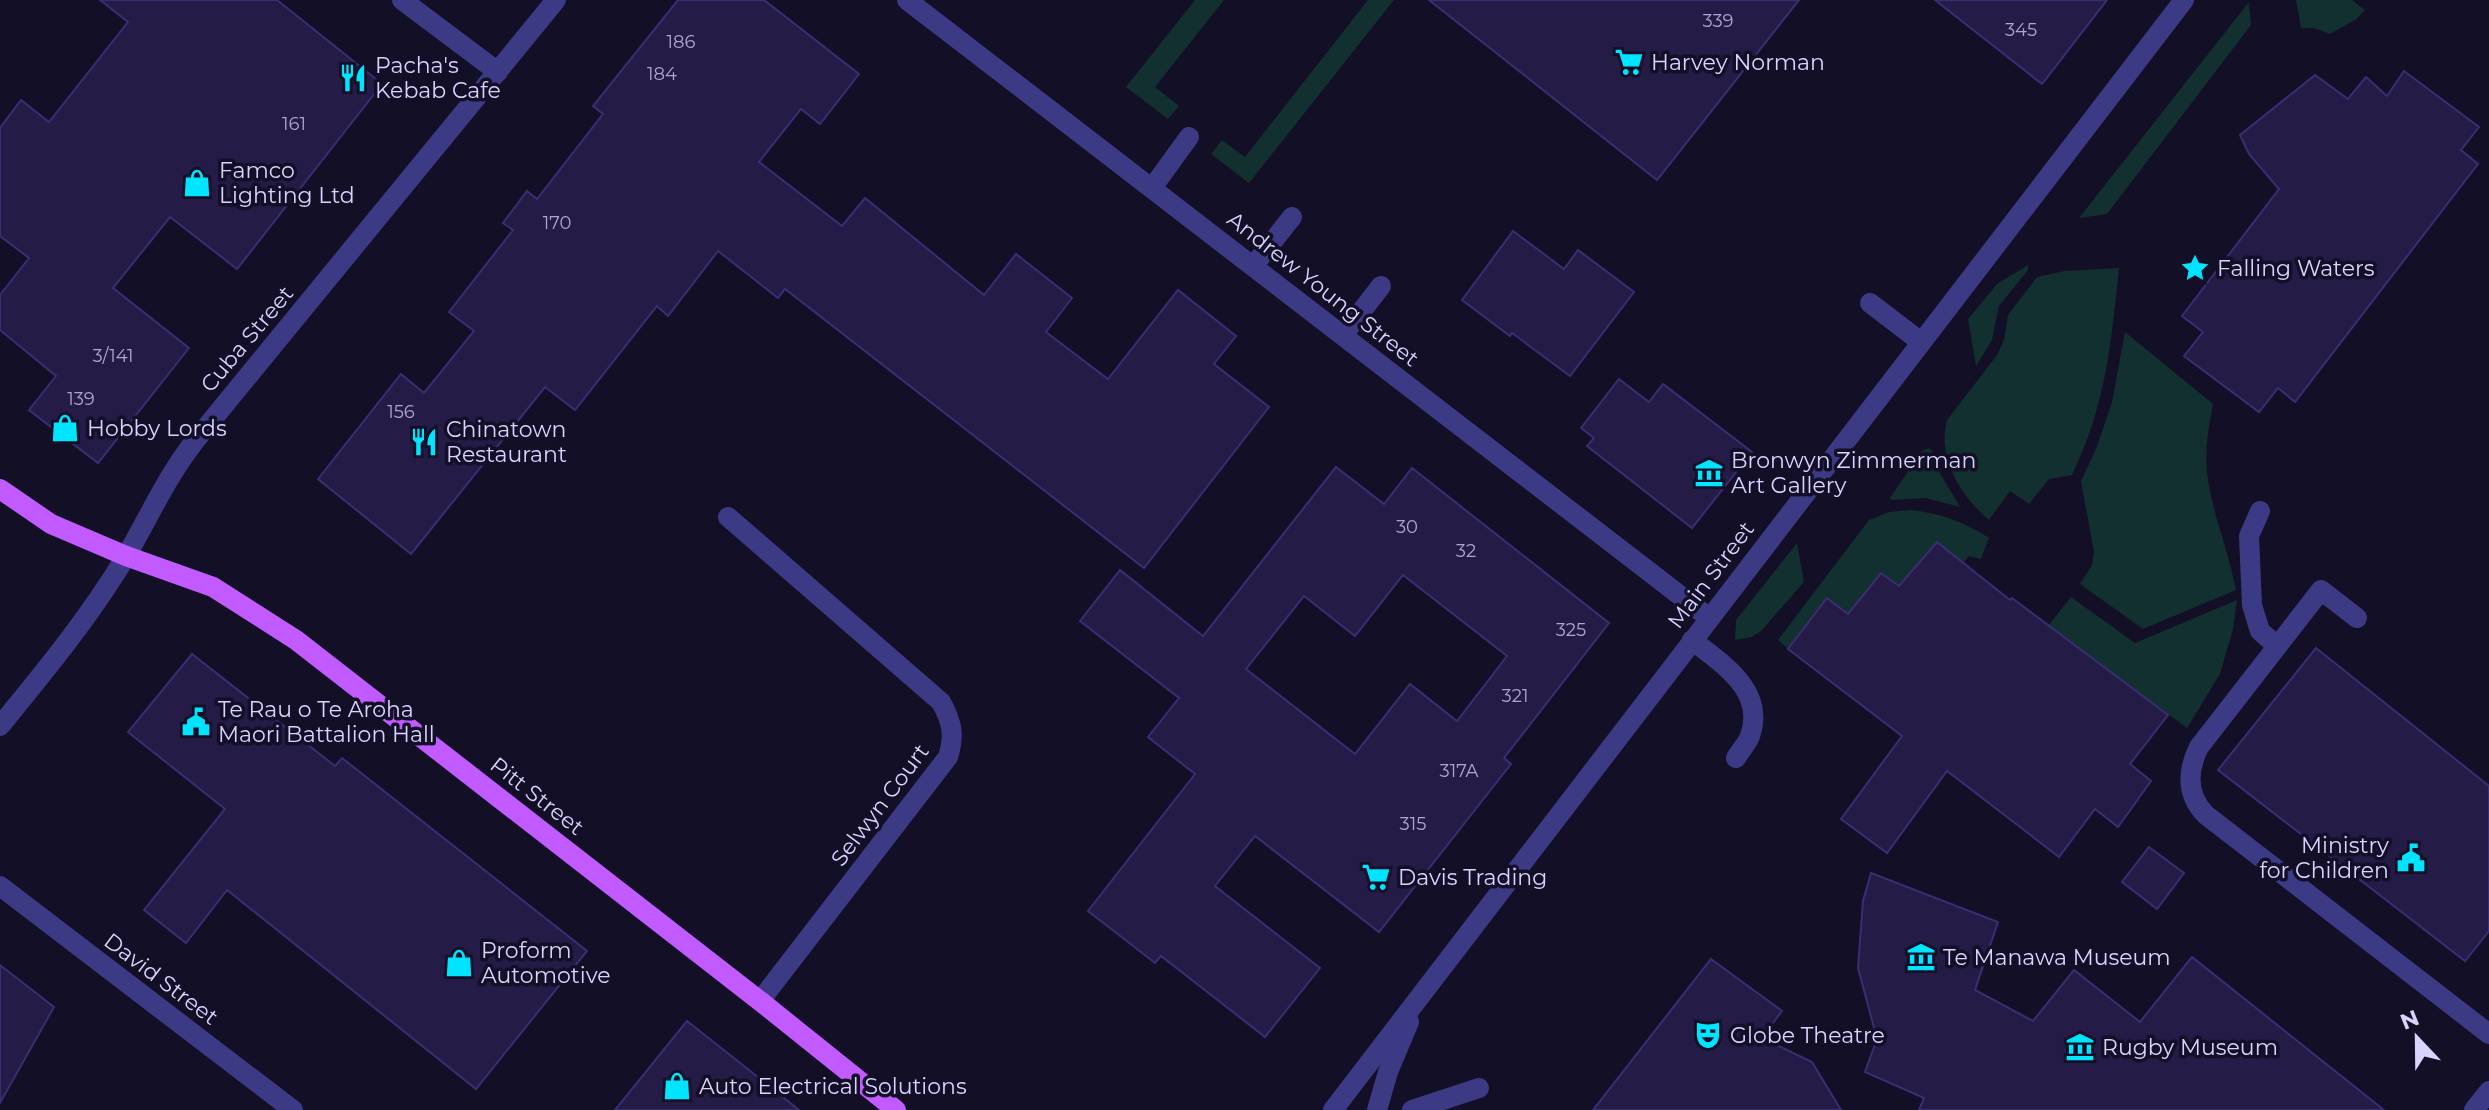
<svg xmlns="http://www.w3.org/2000/svg" width="2489" height="1110" font-family="Montserrat,sans-serif">
	<rect width="100%" height="100%" fill="#130f26"/>
	<!-- green -->
	<g fill="#12302f">
		<path d="M1195 0H1224L1155 87 1179 106 1168 119 1126 87Z"/>
		<path d="M1368 0H1394L1249 183 1211 154 1222 140 1245 157Z"/>
		<path d="M2296 0H2352L2365 10 2355 20 2330 34 2314 28H2301Z"/>
		<path d="M2249 2 2251 25 2107 214 2079 218Z"/>
		<path d="M2028 265V270L1999 306 1992 340 1976 366 1968 319 1997 284Z"/>
		<path d="M2119 268C2111 345 2106 404 2072 475L2049 479 2029 504 2010 491 1989 520C1961 497 1937 457 1947 420L1997 355 2004 340 2008 315 2037 277 2064 271Z"/>
		<path d="M2125 332 2213 404C2208 429 2204 454 2208 480 2214 517 2229 553 2236 590L2143 629 2080 584 2092 565 2094 552 2081 481 2096 449 2112 402Z"/>
		<path d="M1929 448 1933 452 1934 463 1960 507 1926 498 1892 500 1890 498 1922 451Z"/>
		<path d="M1911 510C1941 513 1964 522 1989 538L1981 559 1969 556 1964 562 1936 542 1899 586 1880 573 1848 614 1827 598 1788 649 1778 640 1869 520 1889 512Z"/>
		<path d="M1797 543 1804 582 1761 631 1752 637 1735 640 1736 620Z"/>
		<path d="M2071 597 2135 643 2237 600 2233 629 2220 674 2187 728 2048 626Z"/>
	</g>
	<!-- building -->
	<g fill="#241b47" stroke="#3b2d73" stroke-width="2" fill-rule="evenodd">
		<path d="M100 0H277L382 84 237 269 170 217 113 288 189 348 98 463 29 410 56 376 0 330V295L29 258 0 236V128L21 100 49 122 128 22Z"/>
		<path d="M678 0H764L859 74 820 124 801 109 759 162 842 226 865 198 984 295 1016 254 1072 298 1046 332 1108 379 1178 290 1236 336 1214 364 1269 407 1144 568 785 289 778 298 718 251 668 316 657 306 575 410 545 387 411 554 318 479 401 374 424 393 474 331 449 312 513 230 503 223 527 191 537 199 603 114 593 106Z"/>
		<path d="M1429 0H1799L1657 180Z"/>
		<path d="M1935 0H2107L2042 84Z"/>
		<path d="M2404 71 2479 127 2461 150 2478 164 2295 402 2278 388 2259 412 2184 356 2203 332 2182 316 2279 189 2249 154 2240 135 2315 75 2348 99 2366 77 2387 96Z"/>
		<path d="M1513 231 1564 269 1578 250 1634 292 1570 376 1512 333 1510 336 1462 300Z"/>
		<path d="M1619 379 1649 402 1663 384 1752 452 1692 528 1587 446 1594 438 1581 428Z"/>
		<path d="M1336 467 1384 504 1412 468 1609 623 1504 758 1511 764 1379 932 1255 836 1215 886 1320 968 1265 1037 1161 956 1155 963 1088 911 1195 774 1148 737 1179 698 1080 621 1120 570 1203 636ZM1403 575 1507 656 1457 721 1410 684 1355 754 1246 669 1304 596 1355 636Z"/>
		<path d="M1937 542 2010 600 2012 598 2168 715 2130 764 2151 781 2118 827 2095 809 2059 857 1947 771 1887 853 1841 819 1902 736 1788 649 1827 598 1848 614 1881 573 1899 586Z"/>
		<path d="M2316 648 2489 786V931L2465 961 2218 770Z"/>
		<path d="M192 654 335 766 342 758 587 951 476 1089 227 890 186 943 144 910 225 809 128 732Z"/>
		<path d="M2149 847 2184 873 2157 909 2122 882Z"/>
		<path d="M1871 873 1998 922 1975 990 2033 1021 2074 970 2140 1022 2192 957 2384 1110H1919L1924 1098 1865 1072 1877 1039 1858 968 1863 901Z"/>
		<path d="M1711 959 1782 1011 1762 1038 1812 1062 1841 1110H1593Z"/>
		<path d="M0 965 54 1007 0 1103Z"/>
		<path d="M687 1021 739 1062 799 1110H615Z"/>
	</g>
	<g fill="none" stroke-linecap="round" stroke-linejoin="round">
		<!-- minor -->
		<g stroke="#3d3a85" stroke-width="20">
			<path d="M402 0 498 72"/>
			<path d="M907 0 1708 617"/>
			<path d="M1152 188 1189 137"/>
			<path d="M1254 265 1292 217"/>
			<path d="M1870 303 1921 342"/>
			<path d="M1343 335 1381 286"/>
			<path d="M2260 511 2249 536 2252 605 2260 631 2277 646"/>
			<path d="M728 517 941 702C952 722 955 735 948 757L760 1001"/>
			<path d="M2357 618 2321 590 2199 747C2187 771 2186 795 2206 815L2489 1034"/>
			<path d="M1692 640C1722 664 1766 690 1750 736 1747 744 1740 751 1736 758"/>
			<path d="M0 726C45 671 88 619 125 558 148 519 166 478 194 442L556 0"/>
			<path d="M0 886 293 1110"/>
			<path d="M1333 1110 2184 0"/>
			<path d="M1377 1110 1388 1072 1409 1022"/>
			<path d="M1412 1110 1479 1088"/>
			<path d="M2474 1110 2489 1091"/>
		</g>
		<!-- major -->
		<path stroke="#c25bff" stroke-width="20" d="M0 489 51 524 126 556 213 587 296 640 760 1001 896 1110"/>
	</g>
	<!-- icons -->
	<defs>
		<symbol id="supermarket-bare" viewBox="-9 -9 18 18"><path d="M-6-5.5h2.5l.6 2H6L4.5 2H-2.5L-4.4-4H-6ZM-1.5 3.2a1.3 1.3 0 1 0 .1 0ZM3 3.2a1.3 1.3 0 1 0 .1 0Z" fill="#00e5ff" stroke="#130f26" stroke-width="2.5" paint-order="stroke"/></symbol>
		<symbol id="restaurant-bare" viewBox="-9 -9 18 18"><path d="M-5-6h1v4h1v-4h1v4h1v-4h1v5L-1.5 .5V6h-2V.5L-5-1ZM5-6V6H3V1.5H1.5Q1.5-4 5-6Z" fill="#00e5ff" stroke="#130f26" stroke-width="2.5" paint-order="stroke"/></symbol>
		<symbol id="shop-bare" viewBox="-9 -9 18 18"><path d="M-5-2.5h2.3a2.7 3.5 0 0 1 5.4 0H5L5.5 6h-11ZM-1.5-2.5h3a1.5 2.3 0 0 0-3 0Z" fill="#00e5ff" stroke="#130f26" stroke-width="2.5" paint-order="stroke"/></symbol>
		<symbol id="sight-bare" viewBox="-9 -9 18 18"><path d="M0-6L1.8-2.2L6-1.7L2.9 1.2L3.7 5.4L0 3.3L-3.7 5.4L-2.9 1.2L-6-1.7L-1.8-2.2Z" fill="#00e5ff" stroke="#130f26" stroke-width="2.5" paint-order="stroke"/></symbol>
		<symbol id="museum-bare" viewBox="-9 -9 18 18"><path d="M0-6L6-3V-2H-6V-3ZM-5-1h2V3h-2ZM-1-1h2V3h-2ZM3-1h2V3H3ZM-6 4H6V6H-6Z" fill="#00e5ff" stroke="#130f26" stroke-width="2.5" paint-order="stroke"/></symbol>
		<symbol id="civic-bare" viewBox="-9 -9 18 18"><path d="M-.6-6.5H3V-4.5H.6V-3L4-1V1h2V6H-6V1h2V-1L-.6-3ZM-1.2 2.5V6h2.4V2.5Z" fill="#00e5ff" stroke="#130f26" stroke-width="2.5" paint-order="stroke"/></symbol>
		<symbol id="theatre-bare" viewBox="-9 -9 18 18"><path d="M-5-5.5Q0-4 5-5.5V0Q5 5 0 6Q-5 5-5 0ZM-3.3-2.5H-1v1.5H-3.3ZM1-2.5H3.3v1.5H1ZM-2.8 1Q0 5.5 2.8 1Z" fill="#00e5ff" stroke="#130f26" stroke-width="2.5" paint-order="stroke"/></symbol>
	</defs>
	<g fill-rule="evenodd">
		<use href="#supermarket-bare" x="1609" y="42" width="40" height="40"/>
		<use href="#restaurant-bare" x="333" y="58" width="40" height="40"/>
		<use href="#shop-bare" x="177" y="163" width="40" height="40"/>
		<use href="#sight-bare" x="2175" y="248" width="40" height="40"/>
		<use href="#shop-bare" x="45" y="408" width="40" height="40"/>
		<use href="#restaurant-bare" x="404" y="422" width="40" height="40"/>
		<use href="#museum-bare" x="1689" y="453" width="40" height="40"/>
		<use href="#civic-bare" x="176" y="702" width="40" height="40"/>
		<use href="#civic-bare" x="2391" y="838" width="40" height="40"/>
		<use href="#supermarket-bare" x="1356" y="857" width="40" height="40"/>
		<use href="#museum-bare" x="1901" y="937" width="40" height="40"/>
		<use href="#shop-bare" x="439" y="943" width="40" height="40"/>
		<use href="#theatre-bare" x="1688" y="1015" width="40" height="40"/>
		<use href="#museum-bare" x="2060" y="1027" width="40" height="40"/>
		<use href="#shop-bare" x="657" y="1066" width="40" height="40"/>
	</g>
	<g text-anchor="middle" dominant-baseline="central" stroke-width="7" stroke-linejoin="round" paint-order="stroke">
		<!-- number labels -->
		<g font-size="18" fill="#aca6d1">
			<text x="1718" y="21">339</text>
			<text x="2021" y="30">345</text>
			<text x="681" y="42">186</text>
			<text x="662" y="74">184</text>
			<text x="294" y="124">161</text>
			<text x="557" y="223">170</text>
			<text x="113" y="356">3/141</text>
			<text x="81" y="399">139</text>
			<text x="401" y="412">156</text>
			<text x="1407" y="527">30</text>
			<text x="1466" y="551">32</text>
			<text x="1571" y="630">325</text>
			<text x="1515" y="696">321</text>
			<text x="1459" y="771">317A</text>
			<text x="1413" y="824">315</text>
		</g>
		<!-- poi labels -->
		<g font-size="22" fill="#d9d4ff" stroke="#130f26" text-anchor="start">
			<text x="1651" y="62">Harvey Norman</text>
			<text x="375" y="65">Pacha's<tspan x="375" dy="25">Kebab Cafe</tspan></text>
			<text x="219" y="170">Famco<tspan x="219" dy="25">Lighting Ltd</tspan></text>
			<text x="2217" y="268">Falling Waters</text>
			<text x="87" y="428">Hobby Lords</text>
			<text x="446" y="429">Chinatown<tspan x="446" dy="25">Restaurant</tspan></text>
			<text x="1731" y="460">Bronwyn Zimmerman<tspan x="1731" dy="25">Art Gallery</tspan></text>
			<text x="218" y="709">Te Rau o Te Aroha<tspan x="218" dy="25">Maori Battalion Hall</tspan></text>
			<text x="2389" y="845" text-anchor="end">Ministry<tspan x="2389" dy="25">for Children</tspan></text>
			<text x="1398" y="877">Davis Trading</text>
			<text x="481" y="950">Proform<tspan x="481" dy="25">Automotive</tspan></text>
			<text x="1943" y="957">Te Manawa Museum</text>
			<text x="1730" y="1035">Globe Theatre</text>
			<text x="2102" y="1047">Rugby Museum</text>
			<text x="699" y="1086">Auto Electrical Solutions</text>
		</g>
		<!-- street labels -->
		<g font-size="22" fill="#d9d4ff" stroke="#130f26">
			<text transform="translate(1323 289) rotate(38)">Andrew Young Street</text>
			<text transform="translate(247 339) rotate(-50)">Cuba Street</text>
			<text transform="translate(1711 575) rotate(-53)">Main Street</text>
			<text transform="translate(537 796) rotate(38)">Pitt Street</text>
			<text transform="translate(880 805) rotate(-53)">Selwyn Court</text>
			<text transform="translate(161 979) rotate(37)">David Street</text>
		</g>
	</g>
	<!-- north arrow -->
	<g transform="translate(2417 1038) rotate(338)" stroke="#130f26" stroke-width="6" paint-order="stroke">
	<path d="M0-6L14 30L0 20L-14 30Z" fill="#d9d4ff"/>
	<text y="-12" font-size="22" font-weight="bold" text-anchor="middle" fill="#d9d4ff">N</text>
	</g>
</svg>
